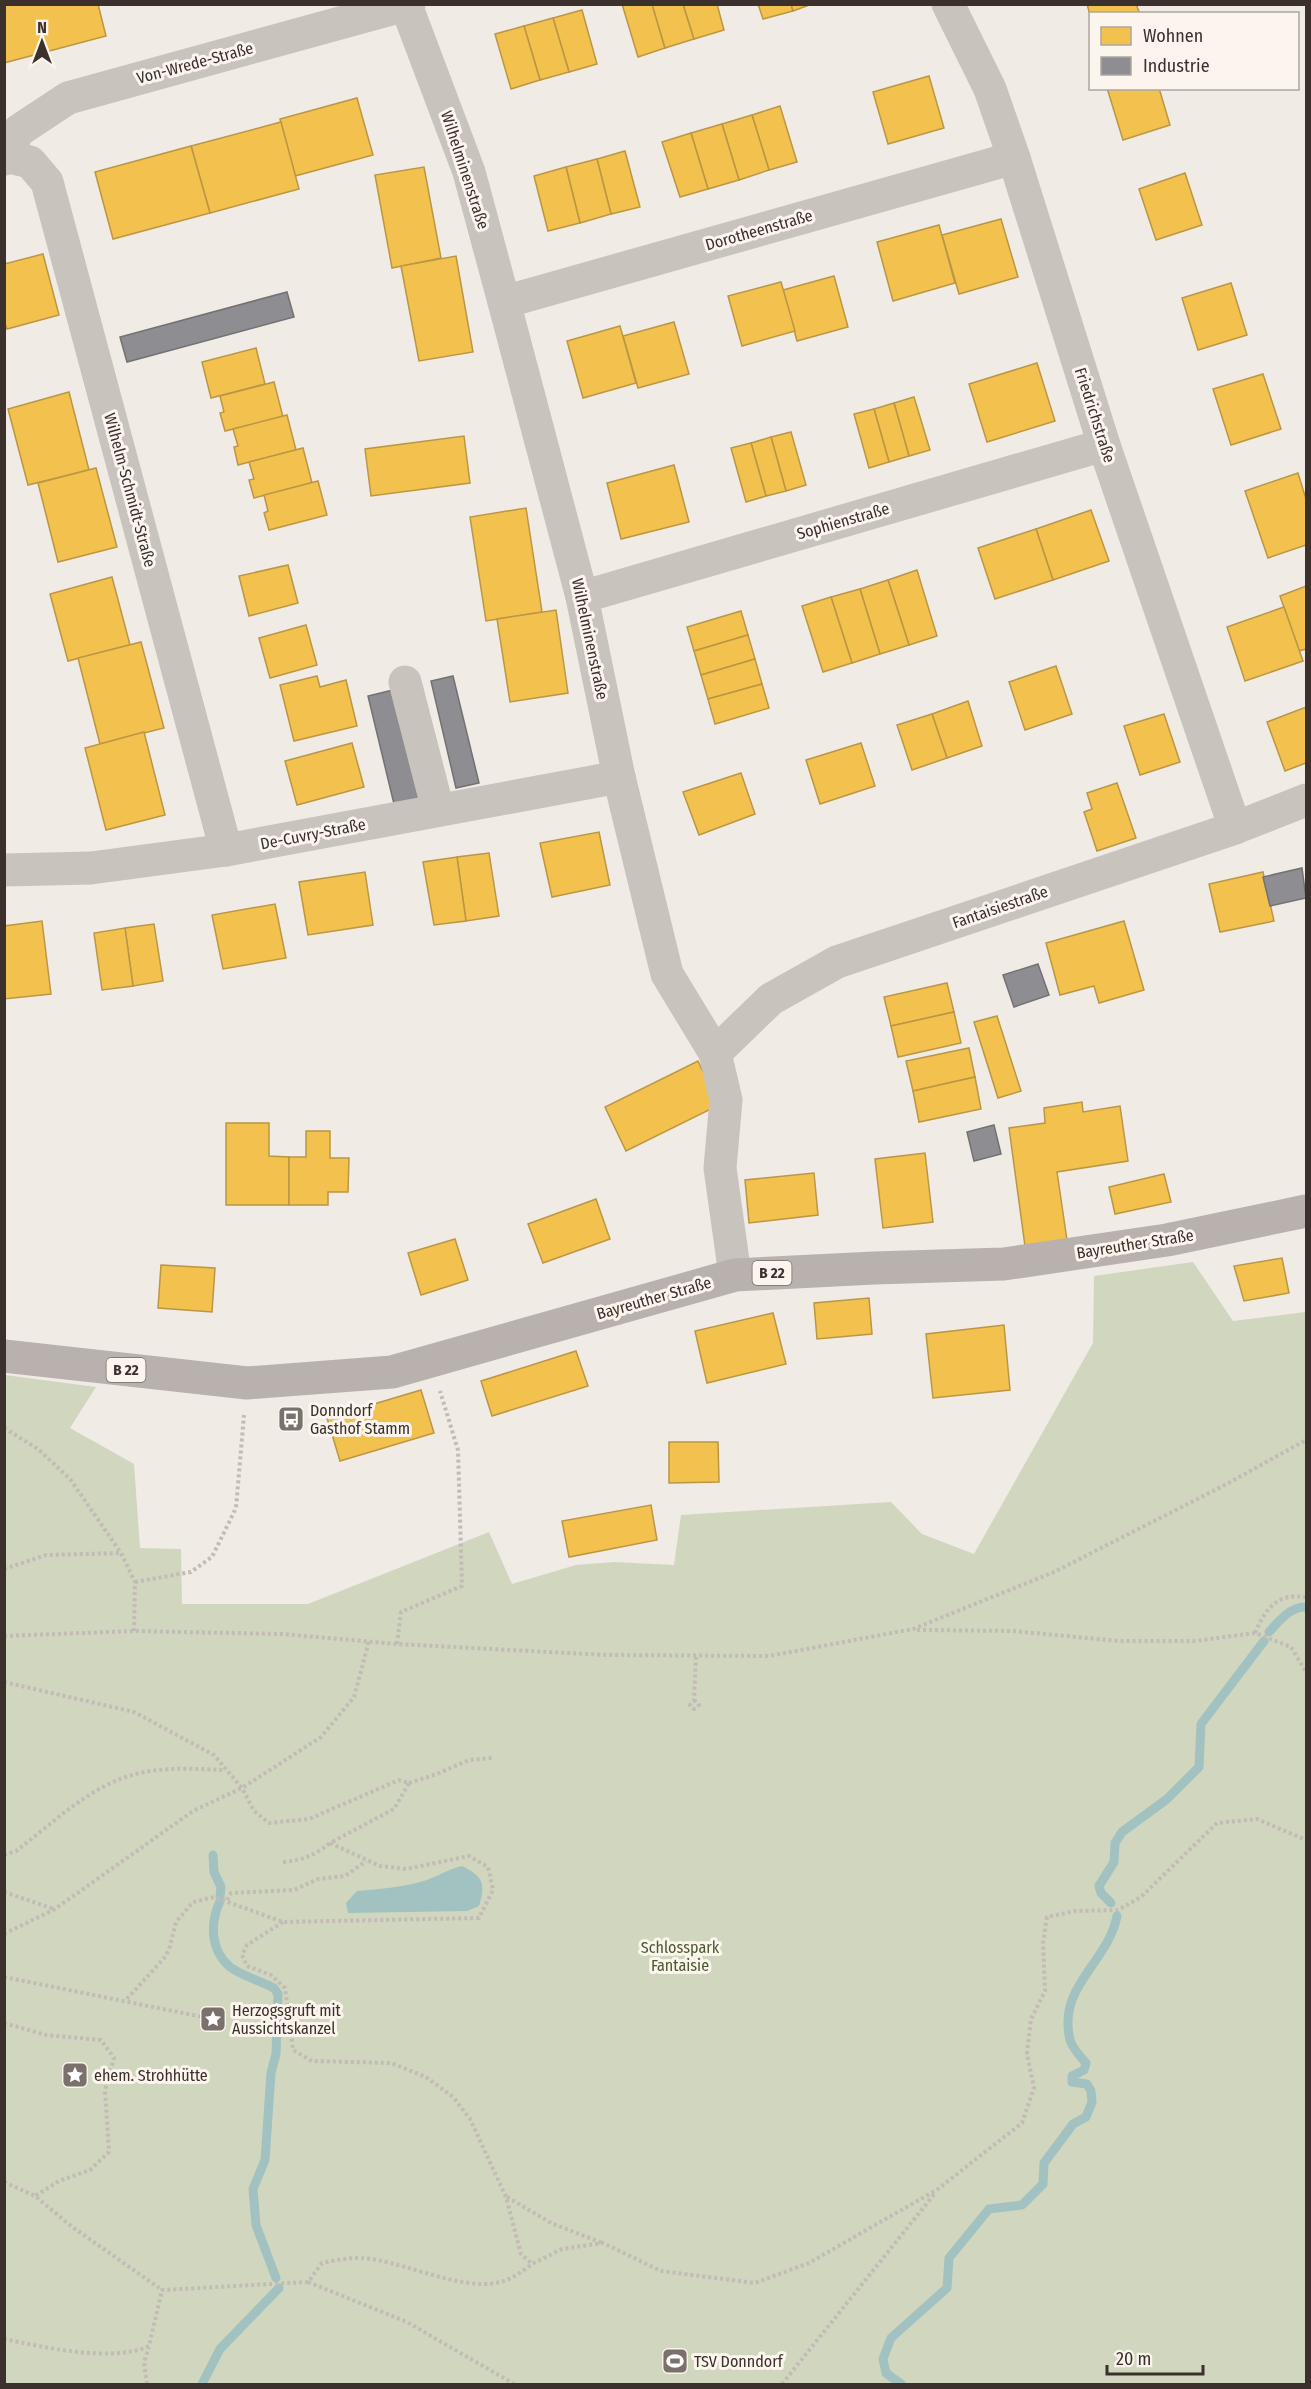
<svg xmlns="http://www.w3.org/2000/svg" width="1311" height="2389" font-family="'Fira Sans Condensed',sans-serif">
	<rect width="100%" height="100%" fill="#f0ebe5"/>
	<!-- green -->
	<path fill="#d1d6bf" d="M1193 1262 1233 1321 1306 1312V2384H5V1375L96 1387 70 1428 134 1464 140 1548 181 1549 182 1604H308L489 1532 512 1584 576 1565 614 1562 674 1565 681 1515 891 1502 922 1534 974 1554 1093 1343 1094 1276Z"/>
	<!-- water -->
	<path fill="#a1c2c1" d="M462 1866C483 1876 486 1884 479 1906L467 1911 348 1913 346 1903 357 1891C381 1889 404 1887 427 1880 440 1875 449 1869 462 1866Z"/>
	<!-- homes -->
	<g fill="#f2c14e" stroke="#bb9644" stroke-width="1.5">
		<path d="M4 4H98L106 36 4 63Z"/>
		<path d="M622 4H652L665 48 638 57Z"/>
		<path d="M652 4H683L694 39 665 48Z"/>
		<path d="M683 4H717L724 30 694 39Z"/>
		<path d="M758 4H791L793 11 763 19Z"/>
		<path d="M791 4H812L793 11Z"/>
		<path d="M1087 4H1136L1140 14H1090V15Z"/>
		<path d="M582 10 597 64 569 72 553 18Z"/>
		<path d="M553 18 569 72 540 80 524 26Z"/>
		<path d="M524 26 540 80 511 89 495 34Z"/>
		<path d="M929 76 944 128 888 144 873 92Z"/>
		<path d="M1107 88H1159L1170 125 1123 140Z"/>
		<path d="M357 98 373 155 295 176 280 119Z"/>
		<path d="M780 106 797 162 769 170 752 115Z"/>
		<path d="M752 115 769 170 739 180 722 124Z"/>
		<path d="M281 122 299 189 210 213 191 146Z"/>
		<path d="M722 124 739 180 708 189 691 133Z"/>
		<path d="M691 133 708 189 680 197 662 142Z"/>
		<path d="M191 146 210 213 113 239 95 172Z"/>
		<path d="M625 151 640 207 611 214 597 159Z"/>
		<path d="M597 159 611 214 580 223 566 167Z"/>
		<path d="M424 167 441 258 392 268 375 175Z"/>
		<path d="M566 167 580 223 548 231 534 176Z"/>
		<path d="M1185 173 1202 225 1156 240 1139 189Z"/>
		<path d="M1001 219 1018 277 959 294 942 235Z"/>
		<path d="M939 225 955 283 893 301 877 242Z"/>
		<path d="M43 254 59 315 7 329 4 321V264Z"/>
		<path d="M456 256 473 352 419 361 401 266Z"/>
		<path d="M834 276 848 327 797 341 783 290Z"/>
		<path d="M781 282 795 331 742 346 728 296Z"/>
		<path d="M1231 283 1247 335 1198 350 1182 298Z"/>
		<path d="M674 322 689 374 638 388 623 336Z"/>
		<path d="M620 326 636 383 583 398 567 341Z"/>
		<path d="M256 348 265 384 211 398 202 362Z"/>
		<path d="M1037 363 1055 421 987 442 969 384Z"/>
		<path d="M1263 374 1281 429 1231 445 1213 389Z"/>
		<path d="M274 382 283 417 225 431 220 413 224 412 220 396Z"/>
		<path d="M69 392 89 470 28 485 8 409Z"/>
		<path d="M914 397 930 450 909 456 894 403Z"/>
		<path d="M894 403 909 456 889 462 874 409Z"/>
		<path d="M874 409 889 462 869 468 854 414Z"/>
		<path d="M287 415 296 450 238 465 234 447 238 446 233 429Z"/>
		<path d="M791 432 806 485 786 491 771 437Z"/>
		<path d="M464 436 470 483 371 496 365 449Z"/>
		<path d="M771 437 786 491 766 496 751 443Z"/>
		<path d="M751 443 766 496 746 502 731 448Z"/>
		<path d="M303 448 312 483 254 498 249 480 254 479 249 462Z"/>
		<path d="M674 465 689 522 621 539 607 483Z"/>
		<path d="M96 468 117 547 58 562 38 483Z"/>
		<path d="M1298 473 1306 499V545L1268 558 1245 491Z"/>
		<path d="M318 481 327 515 269 530 264 513 268 511 264 495Z"/>
		<path d="M526 508 542 612 486 621 470 517Z"/>
		<path d="M1091 510 1109 561 1053 580 1036 529Z"/>
		<path d="M1036 529 1053 580 995 599 978 548Z"/>
		<path d="M288 565 298 603 249 616 239 576Z"/>
		<path d="M917 570 937 636 909 645 888 580Z"/>
		<path d="M112 577 130 645 68 661 50 594Z"/>
		<path d="M888 580 909 645 880 654 860 589Z"/>
		<path d="M1306 586V649L1299 651 1280 596Z"/>
		<path d="M860 589 880 654 852 663 831 597Z"/>
		<path d="M831 597 852 663 823 672 802 606Z"/>
		<path d="M1284 607 1303 661 1245 681 1227 627Z"/>
		<path d="M556 610 568 693 510 702 497 619Z"/>
		<path d="M741 611 748 635 694 651 687 627Z"/>
		<path d="M306 625 317 665 270 678 259 638Z"/>
		<path d="M748 635 755 659 701 675 694 651Z"/>
		<path d="M141 642 164 728 100 744 78 658Z"/>
		<path d="M755 659 762 684 708 699 701 675Z"/>
		<path d="M1056 666 1072 714 1025 730 1009 682Z"/>
		<path d="M317 676 320 687 346 680 357 726 294 741 280 685Z"/>
		<path d="M762 684 769 708 715 724 708 699Z"/>
		<path d="M968 701 982 746 947 758 932 714Z"/>
		<path d="M1306 707V763L1285 771 1267 722Z"/>
		<path d="M932 714 947 758 912 770 897 725Z"/>
		<path d="M1164 714 1180 762 1140 775 1124 726Z"/>
		<path d="M144 732 165 815 106 830 85 748Z"/>
		<path d="M352 743 364 787 297 805 285 761Z"/>
		<path d="M861 743 875 786 820 804 806 760Z"/>
		<path d="M741 773 755 814 699 835 683 792Z"/>
		<path d="M1117 783 1136 838 1097 851 1084 812 1092 809 1087 793Z"/>
		<path d="M599 832 610 885 552 897 540 843Z"/>
		<path d="M489 853 499 916 466 921 457 857Z"/>
		<path d="M457 857 466 921 434 925 423 862Z"/>
		<path d="M365 872 373 925 308 935 299 882Z"/>
		<path d="M1263 872 1274 921 1220 932 1209 884Z"/>
		<path d="M275 904 286 958 223 969 212 915Z"/>
		<path d="M42 921 51 994 4 999V926Z"/>
		<path d="M1124 921 1144 990 1099 1003 1094 986 1060 995 1046 943Z"/>
		<path d="M154 924 163 981 133 986 125 928Z"/>
		<path d="M125 928 133 986 102 990 94 933Z"/>
		<path d="M947 983 954 1012 891 1026 884 997Z"/>
		<path d="M954 1012 961 1043 898 1057 891 1026Z"/>
		<path d="M997 1016 1021 1091 998 1098 974 1022Z"/>
		<path d="M969 1048 975 1077 913 1091 906 1061Z"/>
		<path d="M698 1061 719 1105 626 1151 605 1107Z"/>
		<path d="M975 1077 981 1109 919 1122 913 1091Z"/>
		<path d="M1082 1102 1083 1112 1120 1106 1128 1161 1057 1172 1067 1240 1025 1246 1009 1128 1045 1123 1044 1108Z"/>
		<path d="M226 1123H269V1156L289 1157V1205H226Z"/>
		<path d="M306 1131H330V1158H349L348 1192H328V1205H289V1157H306Z"/>
		<path d="M925 1153 933 1222 883 1228 875 1159Z"/>
		<path d="M814 1173 818 1215 749 1223 745 1180Z"/>
		<path d="M1164 1174 1171 1202 1115 1214 1109 1187Z"/>
		<path d="M596 1199 610 1239 543 1263 528 1224Z"/>
		<path d="M455 1239 468 1280 421 1295 408 1253Z"/>
		<path d="M1282 1258 1289 1293 1244 1301 1234 1266Z"/>
		<path d="M161 1265 215 1268 212 1312 158 1308Z"/>
		<path d="M869 1298 872 1334 817 1339 814 1303Z"/>
		<path d="M773 1313 786 1364 707 1383 695 1331Z"/>
		<path d="M1004 1325 1010 1390 933 1398 926 1334Z"/>
		<path d="M576 1351 588 1386 492 1416 481 1381Z"/>
		<path d="M421 1390 434 1433 340 1461 327 1418Z"/>
		<path d="M669 1442H718L719 1482 669 1483Z"/>
		<path d="M651 1505 657 1540 569 1557 562 1521Z"/>
	</g>
	<!-- industry -->
	<g fill="#8d8d92" stroke="#747173" stroke-width="1.5">
		<path d="M287 292 294 317 127 362 120 337Z"/>
		<path d="M453 676 479 783 456 788 431 681Z"/>
		<path d="M393 690 419 798 394 804 368 696Z"/>
		<path d="M1302 868 1306 898 1270 906 1263 877Z"/>
		<path d="M1038 964 1049 995 1014 1007 1003 975Z"/>
		<path d="M994 1125 1001 1154 974 1161 967 1132Z"/>
	</g>
	<g fill="none" stroke-linecap="round" stroke-linejoin="round">
		<!-- stream -->
		<g stroke="#a1c2c1" stroke-width="9">
			<path d="M1269 1632C1279 1621 1291 1606 1306 1607"/>
			<path d="M213 1855 214 1872 221 1887 220 1897"/>
			<path d="M220 1901C210 1923 210 1950 230 1967 242 1976 261 1981 274 1988L278 1994 276 2054 271 2073 265 2160 253 2189 256 2225 276 2278"/>
			<path d="M1111 1903 1101 1893 1099 1886 1114 1862 1115 1843 1122 1832 1167 1799 1199 1767 1201 1724 1264 1641"/>
			<path d="M202 2384 220 2349 279 2288"/>
			<path d="M901 2384 886 2373 883 2359 891 2338 947 2288 949 2258 989 2209 1022 2205 1043 2184 1044 2163 1073 2124 1086 2117 1092 2102 1091 2091 1087 2084 1072 2082V2076L1084 2070 1086 2063C1081 2057 1072 2048 1070 2040 1057 1986 1108 1963 1117 1916"/>
		</g>
		<!-- path -->
		<g stroke="#c2bbb6" stroke-width="4" stroke-dasharray="3 3" stroke-linecap="butt">
			<path d="M4 1428 38 1449 70 1479 121 1553 135 1582 134 1631"/>
			<path d="M4 1569 46 1555 121 1553"/>
			<path d="M135 1582 191 1572 212 1557 236 1508 244 1415"/>
			<path d="M917 1630 1013 1631 1119 1641H1195L1255 1633 1291 1647 1306 1672"/>
			<path d="M1255 1633C1266 1608 1277 1593 1306 1597"/>
			<path d="M4 1636 134 1631 282 1634 397 1644 606 1655 769 1656 913 1629 1054 1572 1223 1486 1306 1440"/>
			<path d="M397 1644 401 1612 462 1586 458 1450 440 1391"/>
			<path d="M4 1682 134 1712 214 1755 242 1788 254 1811 269 1823 309 1819 399 1780 409 1783 394 1809 330 1843 380 1866 406 1869 469 1856 488 1867 493 1890 479 1918 283 1922 214 1897 193 1902 176 1922 170 1946 166 1956 126 2000"/>
			<path d="M694 1700 699 1705 694 1709 690 1705 694 1700 696 1657"/>
			<path d="M409 1783 437 1774 469 1760 492 1758"/>
			<path d="M4 1855 16 1851C56 1821 94 1781 145 1772 171 1767 198 1769 224 1770"/>
			<path d="M283 1862C302 1860 314 1856 330 1843"/>
			<path d="M4 1892 54 1909"/>
			<path d="M227 1900 231 1893 294 1890 318 1879 345 1876 366 1861"/>
			<path d="M283 1922 247 1945 242 1955 247 1966 271 1975 285 1988 293 2050 312 2061 391 2063 426 2077 453 2097 470 2119 506 2197 521 2254 532 2264 562 2249 603 2243 661 2271 755 2283 809 2263 938 2189 1022 2123 1034 2088 1027 2054 1031 2019 1045 1991 1043 1943 1047 1917 1075 1911 1118 1910 1141 1897 1217 1823 1257 1819 1306 1840"/>
			<path d="M4 1934 55 1909 193 1811 242 1788 321 1737 354 1697 369 1641"/>
			<path d="M4 1977 213 2019"/>
			<path d="M4 2023 46 2035 101 2040 114 2058 105 2090 109 2152 90 2170 59 2181 35 2196"/>
			<path d="M4 2182 35 2196 71 2226 162 2290"/>
			<path d="M507 2197 551 2223 602 2243"/>
			<path d="M308 2282 407 2322 514 2384"/>
			<path d="M4 2339C42 2347 114 2363 149 2346L162 2290 308 2282 322 2263C341 2259 358 2256 377 2260 411 2266 462 2289 495 2283 510 2281 520 2273 532 2264"/>
			<path d="M147 2384 144 2362 149 2347"/>
			<path d="M782 2384 936 2192"/>
		</g>
		<!-- minor -->
		<g stroke="#c9c3be" stroke-width="33">
			<path d="M948 4 990 89 1014 158 1104 445 1235 828"/>
			<path d="M406 5 469 172 504 302 582 597 619 777 667 974 715 1053 726 1100 720 1168 735 1275"/>
			<path d="M4 156 30 162 47 182 226 850"/>
			<path d="M4 159 18 131 68 98 409 4"/>
			<path d="M504 302 1014 158"/>
			<path d="M582 597 1104 445"/>
			<path d="M405 682 438 810"/>
			<path d="M4 870 91 868 226 850 619 777"/>
			<path d="M715 1053 771 999 837 962 1235 828 1306 800"/>
		</g>
		<!-- major -->
		<path stroke="#b8b1ad" stroke-width="33" d="M4 1356 247 1383 392 1372 735 1275 874 1268 1004 1264 1167 1240 1306 1211"/>
	</g>
	<!-- icons -->
	<defs>
		<symbol id="bus-square" viewBox="-11 -11 22 22"><rect x="-9" y="-9" width="18" height="18" rx="4" fill="#7a716c" stroke="#fbf5ee"/><path d="M-5-6H5V4H4V6H2V4H-2V6H-4V4H-5ZM-3.5-4V0h7V-4ZM-3.5 1.2v1.5H-2V1.2ZM2 1.2v1.5H3.5V1.2Z" fill="#fff"/></symbol>
		<symbol id="sight-square" viewBox="-11 -11 22 22"><rect x="-9" y="-9" width="18" height="18" rx="4" fill="#7a716c" stroke="#fbf5ee"/><path d="M0-6L1.8-2.2L6-1.7L2.9 1.2L3.7 5.4L0 3.3L-3.7 5.4L-2.9 1.2L-6-1.7L-1.8-2.2Z" fill="#fff"/></symbol>
		<symbol id="stadium-square" viewBox="-11 -11 22 22"><rect x="-9" y="-9" width="18" height="18" rx="4" fill="#7a716c" stroke="#fbf5ee"/><path d="M0-5a6.5 5 0 1 0 0 10a6.5 5 0 1 0 0-10ZM-3.5-1.8h7v3.6h-7Z" fill="#fff"/></symbol>
	</defs>
	<g fill-rule="evenodd">
		<use href="#bus-square" x="276" y="1404" width="30" height="30"/>
		<use href="#sight-square" x="198" y="2004" width="30" height="30"/>
		<use href="#sight-square" x="60" y="2060" width="30" height="30"/>
		<use href="#stadium-square" x="660" y="2346" width="30" height="30"/>
	</g>
	<g text-anchor="middle" dominant-baseline="central" stroke-width="6" stroke-linejoin="round" paint-order="stroke">
		<!-- shield labels -->
		<g fill="#fbf5ee" stroke="#756b66" stroke-width="1.5">
			<rect x="752.5" y="1261" width="39" height="24" rx="4.5"/>
			<rect x="106.5" y="1358" width="39" height="24" rx="4.5"/>
		</g>
		<g font-size="15" font-weight="bold" fill="#3b302b">
			<text x="772" y="1273">B 22</text>
			<text x="126" y="1370">B 22</text>
		</g>
		<!-- street labels -->
		<g font-size="16" fill="#3b302b" stroke="#fbf5ee">
			<text transform="translate(195 63) rotate(-15)">Von-Wrede-Straße</text>
			<text transform="translate(465 170) rotate(72)">Wilhelminenstraße</text>
			<text transform="translate(759 230) rotate(-16)">Dorotheenstraße</text>
			<text transform="translate(1095 415) rotate(72)">Friedrichstraße</text>
			<text transform="translate(130 490) rotate(75)">Wilhelm-Schmidt-Straße</text>
			<text transform="translate(843 521) rotate(-16)">Sophienstraße</text>
			<text transform="translate(590 639) rotate(78)">Wilhelminenstraße</text>
			<text transform="translate(313 834) rotate(-11)">De-Cuvry-Straße</text>
			<text transform="translate(1000 907) rotate(-19)">Fantaisiestraße</text>
			<text transform="translate(1135 1244) rotate(-9)">Bayreuther Straße</text>
			<text transform="translate(654 1298) rotate(-16)">Bayreuther Straße</text>
		</g>
		<!-- poi labels -->
		<g font-size="16" fill="#3b302b" stroke="#fbf5ee" text-anchor="start">
			<text x="310" y="1410">Donndorf<tspan x="310" dy="18">Gasthof Stamm</tspan></text>
			<text x="232" y="2010">Herzogsgruft mit<tspan x="232" dy="18">Aussichtskanzel</tspan></text>
			<text x="94" y="2075">ehem. Strohhütte</text>
			<text x="694" y="2361">TSV Donndorf</text>
		</g>
		<!-- park labels -->
		<g font-size="16" fill="#4a5a2e" stroke="#fbf5ee">
			<text x="680" y="1947">Schlosspark<tspan x="680" dy="18">Fantaisie</tspan></text>
		</g>
	</g>
	<!-- border -->
	<rect width="1311" height="2389" fill="none" stroke="#3b302b" stroke-width="12"/>
	<!-- legend -->
	<rect x="1089" y="12" width="210" height="78" fill="#fbf5ee" stroke="#aea6a0" stroke-width="1.5"/>
	<rect x="1101" y="27" width="30" height="18" fill="#f2c14e" stroke="#aea6a0" stroke-width="1.5"/>
	<text x="1143" y="42" font-size="18" fill="#3b302b">Wohnen</text>
	<rect x="1101" y="57" width="30" height="18" fill="#8d8d92" stroke="#aea6a0" stroke-width="1.5"/>
	<text x="1143" y="72" font-size="18" fill="#3b302b">Industrie</text>
	<!-- north arrow -->
	<g transform="translate(42 42)" stroke="#fbf5ee" stroke-width="4.5" paint-order="stroke">
	<path d="M0-4.5L10 22L0 15L-10 22Z" fill="#3b302b"/>
	<text y="-9" font-size="16" font-weight="bold" text-anchor="middle" fill="#3b302b">N</text>
	</g>
	<!-- scale -->
	<path d="M1107 2365v9h96v-9" fill="none" stroke="#3b302b" stroke-width="3"/>
	<text x="1116" y="2365" font-size="18" fill="#3b302b" stroke="#fbf5ee" stroke-width="4.5" paint-order="stroke">20 m</text>
</svg>
